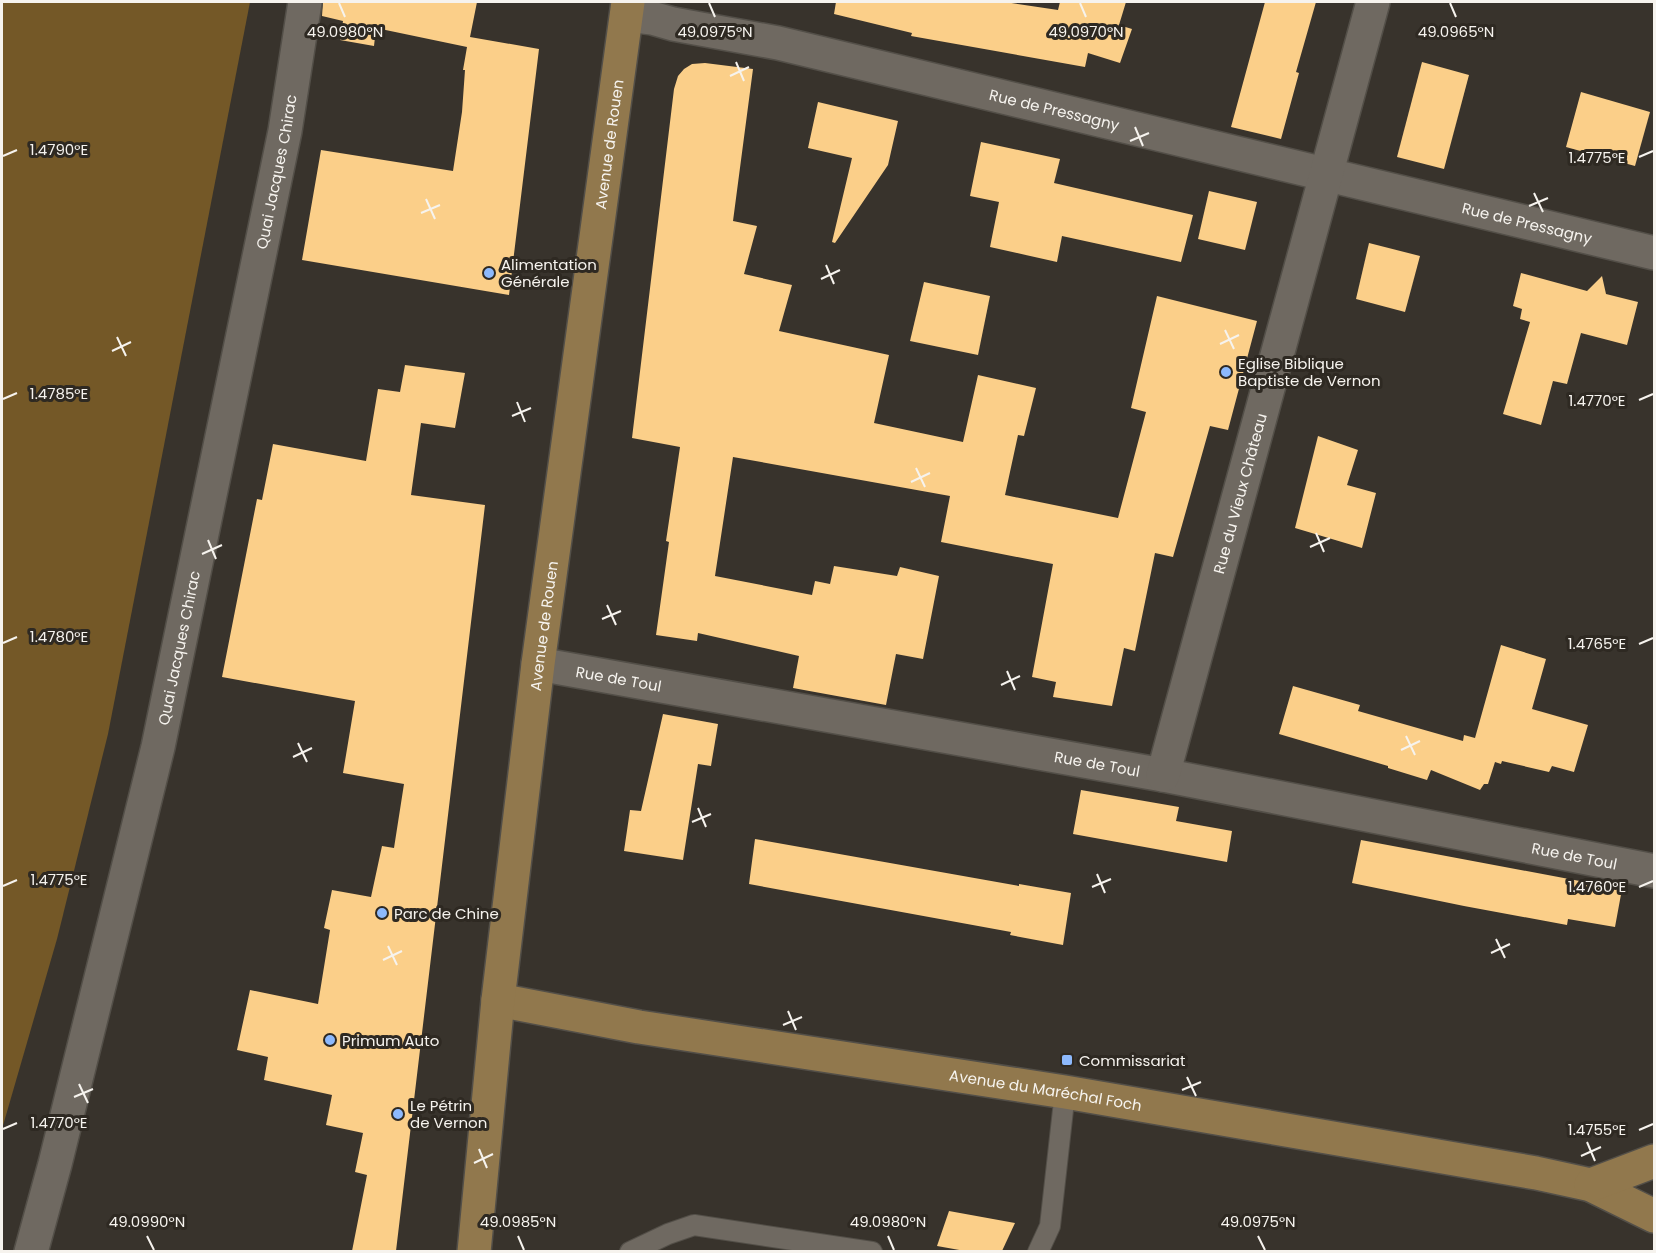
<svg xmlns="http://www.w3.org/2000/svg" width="1656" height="1253" font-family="Poppins,sans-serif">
	<rect width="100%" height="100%" fill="#38332c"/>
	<!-- water -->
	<path fill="#745827" d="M2 2H250L108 734 57 939 2 1129Z"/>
	<!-- building -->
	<g fill="#fbcf89">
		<path d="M323 2H477L470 37 539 49 509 295 302 260 321 150 453 171 462 112 465 70H463L467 47 376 28 374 46 340 40 343 21 322 16Z"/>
		<path d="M836 2H1005L1058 10 1060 2H1126L1119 25 1132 29 1120 63 1088 53 1085 67 911 36 912 33 834 14Z"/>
		<path d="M1265 2H1316L1296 72 1299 73 1281 139 1231 127Z"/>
		<path d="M1422 62 1469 75 1444 169 1397 157Z"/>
		<path d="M705 63 753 69 733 221 757 226 744 274 792 285 779 331 889 355 874 423 963 442 978 375 1036 388 1024 436 1018 435 1005 495 1118 518 1146 412 1131 408 1157 296 1257 321 1228 430 1210 426 1173 557 1155 553 1135 651 1124 648 1112 706 1053 697 1056 682 1032 677 1053 564 941 542 950 496 733 457 715 576 812 595 815 581 830 584 834 566 897 576 900 567 939 576 923 659 896 654 886 705 793 688 799 656 698 633 697 641 656 635 669 542 666 541 680 447 632 438 674 89 678 76 684 69 692 64Z"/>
		<path d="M1581 92 1650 112 1635 166 1566 147Z"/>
		<path d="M818 102 898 121 888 165 835 243 832 242 852 158 808 148Z"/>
		<path d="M981 142 1060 159 1054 183 1193 215 1181 262 1062 236 1057 262 990 247 999 202 970 196Z"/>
		<path d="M1209 191 1257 202 1245 250 1198 239Z"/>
		<path d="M1369 243 1420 256 1405 312 1356 299Z"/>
		<path d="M1521 273 1587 291 1602 276 1606 294 1638 302 1627 345 1581 333 1567 384 1553 381 1541 425 1503 414 1530 322 1520 319 1522 309 1513 306Z"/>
		<path d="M924 282 990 296 978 355 910 341Z"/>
		<path d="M405 365 465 373 455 428 421 423 411 495 485 505 396 1251H352L367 1175 355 1172 363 1133 326 1125 332 1095 264 1080 268 1057 237 1050 250 990 318 1004 330 930 324 928 332 890 371 897 382 846 394 848 404 784 343 773 355 701 222 677 257 499 262 500 273 444 366 461 378 389 400 392Z"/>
		<path d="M1318 436 1358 450 1347 485 1376 493 1362 548 1295 528Z"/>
		<path d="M1501 645 1546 659 1532 709 1588 725 1574 772 1552 766 1549 772 1502 761 1501 764 1495 762 1488 784H1484L1480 790 1431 770 1427 780 1388 768V766L1279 734 1293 686 1360 705 1358 711 1463 741 1464 735 1475 738Z"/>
		<path d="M663 714 718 724 711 766 698 764 683 860 624 851 630 810 641 811Z"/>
		<path d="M1081 790 1179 807 1176 821 1232 831 1227 862 1073 834Z"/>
		<path d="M755 839 1019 886V884L1071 893 1063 945 1010 935 1011 932 749 884Z"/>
		<path d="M1361 840 1622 889 1615 927 1568 919 1567 925 1464 906 1352 883Z"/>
		<path d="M949 1211 1015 1223 1002 1251H965L937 1246Z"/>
	</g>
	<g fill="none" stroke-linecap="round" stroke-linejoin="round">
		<defs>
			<g id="lane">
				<path d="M630 1252 668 1234 694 1225 872 1252"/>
				<path d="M1038 1252 1050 1226 1065 1092"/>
			</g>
			<g id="street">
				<path id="s1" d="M627 15 652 18 673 24 778 43 1654 253"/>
				<path id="s2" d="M538 664 1163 775 1654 871"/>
				<path id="s3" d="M1163 775 1373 2"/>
				<path id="s4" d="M31 1252 55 1164 158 747 285 131 305 2"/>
			</g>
			<g id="primary">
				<path id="s5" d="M498 1000 639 1027 1065 1092 1536 1173 1591 1185 1654 1216"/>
				<path d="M1591 1185 1654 1161"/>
				<path id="s6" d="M474 1252 498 1000 538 664 628 2"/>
			</g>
		</defs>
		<!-- lane casing -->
		<use href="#lane" stroke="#534f48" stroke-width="22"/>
		<!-- street casing -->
		<use href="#street" stroke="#534f48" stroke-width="36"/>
		<!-- primary casing -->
		<use href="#primary" stroke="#534f48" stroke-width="36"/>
		<!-- lane -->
		<use href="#lane" stroke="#6f6961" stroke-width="20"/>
		<!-- street -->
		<use href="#street" stroke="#6f6961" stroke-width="33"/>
		<!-- primary -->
		<use href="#primary" stroke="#91784d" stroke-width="33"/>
	</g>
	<!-- ticks -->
	<path fill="none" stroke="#f6f3ee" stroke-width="2" d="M339 3 345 17M709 3 715 17M1080 3 1086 17M1450 3 1456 17M736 62 744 81M730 76 749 67M1135 127 1143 146M1130 141 1149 133M3 156 17 150M1639 157 1653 151M1534 193 1543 212M426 199 435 219M1529 206 1548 198M421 213 440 205M826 265 834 284M821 279 840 270M1225 330 1234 349M117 337 126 356M1220 344 1239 335M112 351 131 342M3 399 17 393M1639 400 1653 394M517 402 525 422M512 416 531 408M916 468 925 487M911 482 930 473M1316 533 1324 552M208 540 216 559M1310 547 1330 538M202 554 222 545M607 605 616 625M602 619 621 611M3 643 17 637M1639 644 1653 638M1007 671 1015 690M1001 685 1020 676M1406 736 1415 755M298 743 307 762M1401 750 1420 741M293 757 312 748M698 808 706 827M692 822 711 814M1097 874 1105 893M3 886 17 880M1092 887 1111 879M1639 887 1653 881M1496 939 1505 958M388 946 397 965M1491 953 1510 944M383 960 402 951M788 1011 796 1030M783 1025 802 1017M1187 1077 1196 1096M79 1084 88 1103M1182 1090 1201 1082M74 1097 93 1089M3 1129 17 1123M1639 1130 1653 1124M1587 1142 1595 1161M479 1149 487 1168M1581 1156 1601 1147M474 1163 493 1154M147 1236 154 1250M518 1236 524 1250M888 1236 894 1250M1258 1236 1265 1250"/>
	<!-- markers -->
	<g fill="#8db9fc" stroke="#2e2922" stroke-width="2">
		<circle cx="489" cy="273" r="6"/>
		<circle cx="1226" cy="372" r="6"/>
		<circle cx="382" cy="913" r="6"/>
		<circle cx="330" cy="1040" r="6"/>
		<rect x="1061" y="1054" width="12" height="12" rx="3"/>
		<circle cx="398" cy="1114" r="6"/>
	</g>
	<g text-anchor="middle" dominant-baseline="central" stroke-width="6" stroke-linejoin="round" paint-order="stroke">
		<!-- street labels -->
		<g font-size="15" fill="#f6f3ee" stroke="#2e2922">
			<text stroke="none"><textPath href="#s1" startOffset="438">Rue de Pressagny</textPath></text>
			<text stroke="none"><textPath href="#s6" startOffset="1116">Avenue de Rouen</textPath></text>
			<text stroke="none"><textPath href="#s4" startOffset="1108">Quai Jacques Chirac</textPath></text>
			<text stroke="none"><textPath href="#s1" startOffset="924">Rue de Pressagny</textPath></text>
			<text stroke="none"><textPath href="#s3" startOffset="292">Rue du Vieux Château</textPath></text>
			<text stroke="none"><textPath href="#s6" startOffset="630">Avenue de Rouen</textPath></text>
			<text stroke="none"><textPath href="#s4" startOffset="622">Quai Jacques Chirac</textPath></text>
			<text stroke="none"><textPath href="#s2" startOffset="82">Rue de Toul</textPath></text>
			<text stroke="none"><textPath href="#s2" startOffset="568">Rue de Toul</textPath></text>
			<text stroke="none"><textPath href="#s2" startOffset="1054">Rue de Toul</textPath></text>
			<text stroke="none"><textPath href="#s5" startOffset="555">Avenue du Maréchal Foch</textPath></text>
		</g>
		<!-- poi labels -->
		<g font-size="15" fill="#f6f3ee" stroke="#2e2922" text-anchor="start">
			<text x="501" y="264">Alimentation<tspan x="501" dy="17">Générale</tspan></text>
			<text x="1238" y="363">Eglise Biblique<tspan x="1238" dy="17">Baptiste de Vernon</tspan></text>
			<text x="394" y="913">Parc de Chine</text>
			<text x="342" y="1040">Primum Auto</text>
			<text x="1079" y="1060">Commissariat</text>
			<text x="410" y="1105">Le Pétrin<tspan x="410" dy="17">de Vernon</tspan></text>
		</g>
	</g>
	<g font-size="15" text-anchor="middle" fill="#f6f3ee" stroke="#2e2922" stroke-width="6" stroke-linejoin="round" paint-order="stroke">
		<text x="1456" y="37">49.0965°N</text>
		<text x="345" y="37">49.0980°N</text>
		<text x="715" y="37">49.0975°N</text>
		<text x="1086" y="37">49.0970°N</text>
		<text x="59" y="155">1.4790°E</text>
		<text x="1597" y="163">1.4775°E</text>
		<text x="59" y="399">1.4785°E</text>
		<text x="1597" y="406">1.4770°E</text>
		<text x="59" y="642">1.4780°E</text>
		<text x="1597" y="649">1.4765°E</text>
		<text x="59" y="885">1.4775°E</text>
		<text x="1597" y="892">1.4760°E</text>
		<text x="59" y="1128">1.4770°E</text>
		<text x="1597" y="1135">1.4755°E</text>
		<text x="147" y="1227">49.0990°N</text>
		<text x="518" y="1227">49.0985°N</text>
		<text x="888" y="1227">49.0980°N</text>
		<text x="1258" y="1227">49.0975°N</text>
	</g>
	<!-- border -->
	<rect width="1656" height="1253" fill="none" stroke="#f6f3ee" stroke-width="6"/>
</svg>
